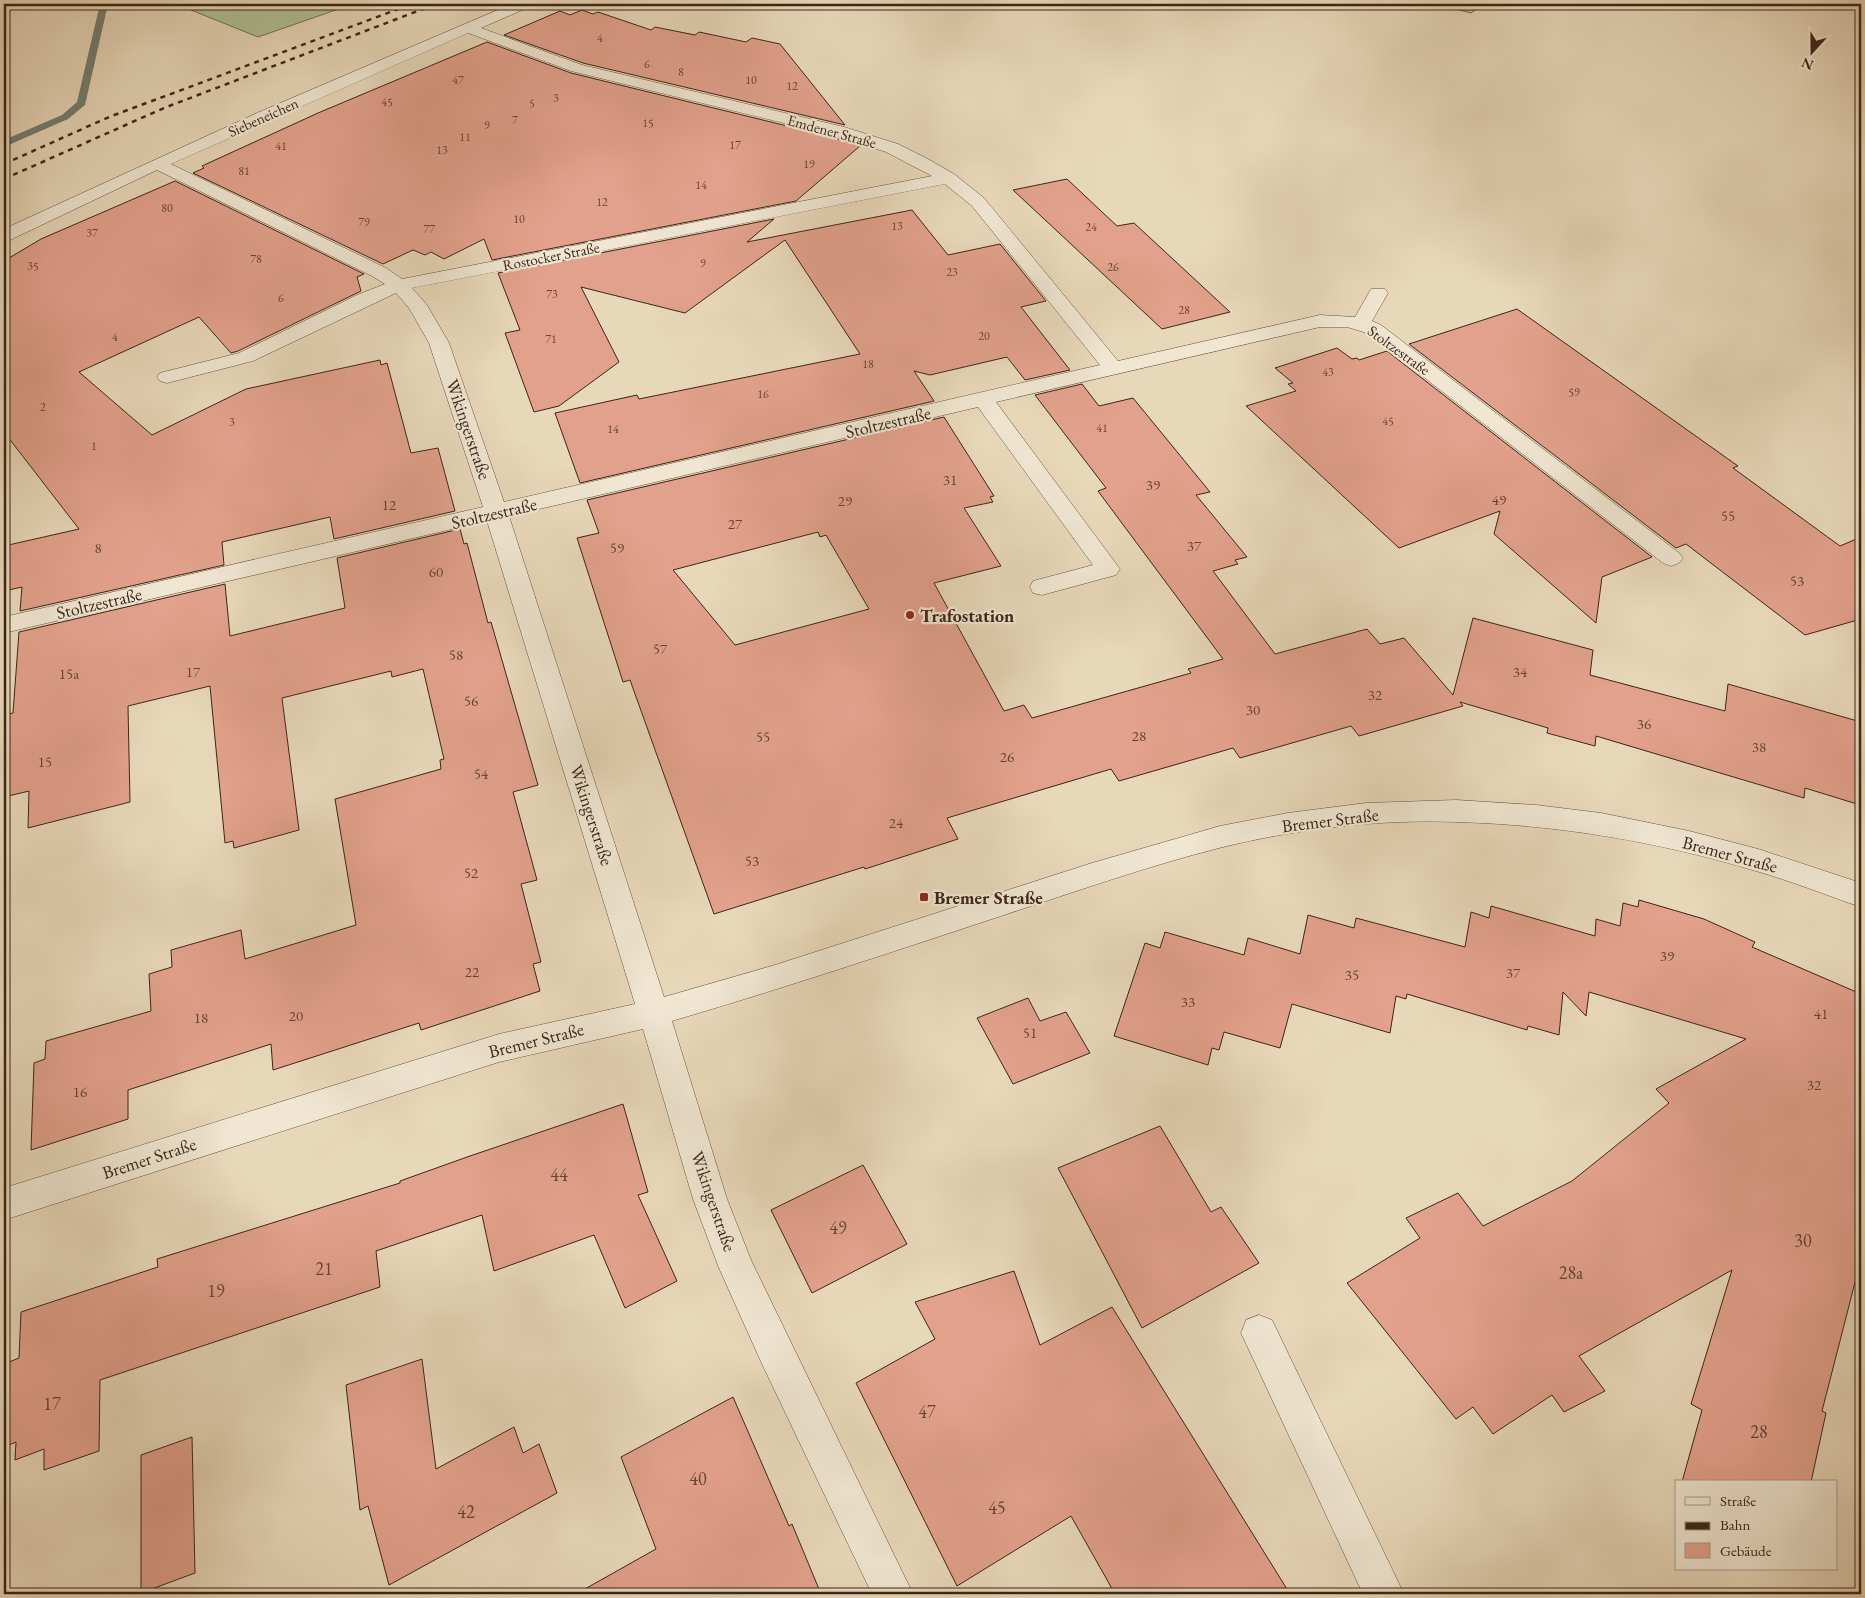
<svg xmlns="http://www.w3.org/2000/svg" width="1865" height="1598" font-family="'EB Garamond',serif">
	<rect width="100%" height="100%" fill="#e8d8ba"/>
	<filter id="stains"><feTurbulence type="fractalNoise" baseFrequency=".004" numOctaves="4"/><feColorMatrix values="0 0 0 0 .2 0 0 0 0 .09 0 0 0 0 .02 0 0 0 .5 -.17"/></filter>
	<radialGradient id="worn" r=".72"><stop offset=".6" stop-color="#630" stop-opacity="0"/><stop offset="1" stop-color="#630" stop-opacity=".3"/></radialGradient>
	<!-- green -->
	<g fill="#b1c094" stroke="#767256">
		<path d="M210 4H353L258 37 191 10Z"/>
		<path d="M1436 4H1484L1471 13Z"/>
	</g>
	<g fill="none" stroke-linecap="round" stroke-linejoin="round">
		<!-- stream -->
		<path fill="#737e73" fill-rule="evenodd" d="M100 4H108L85 105 68 119 4 147V140L62 115 77 102Z"/>
	</g>
	<!-- building -->
	<g fill="#e2a18c" stroke="#3c2518" fill-rule="evenodd">
		<path d="M582 10 593 14 598 12 651 30 655 27 695 35 699 32 746 42 752 38 780 44 845 125 583 63 504 35 560 11 570 15Z"/>
		<path d="M487 42 571 73 832 137 860 146 796 201 492 260 484 239 444 259 431 252 425 255 413 250 383 264 193 173 204 168 202 166 318 113Z"/>
		<path d="M1067 179 1117 226 1134 223 1230 312 1162 329 1013 190Z"/>
		<path d="M175 181 364 274 357 277 361 291 238 351 231 353 199 317 79 372 152 435 246 389 380 360 381 365 387 363 411 453 438 448 455 511 334 539 330 517 222 542 224 565 20 611 22 587 4 591V546L79 529 4 432V261L41 239Z"/>
		<path d="M912 210 948 255 1000 244 1046 301 1021 307 1070 370 1025 380 1007 357 930 375 914 371 934 401 580 483 555 413 637 395 639 399 860 354 785 240 685 313 581 287 619 362 559 406 534 412 505 333 520 330 498 273 774 219 747 242Z"/>
		<path d="M1517 309 1738 466 1733 468 1840 546 1861 537V619L1805 635 1686 544 1676 548 1409 344Z"/>
		<path d="M1337 348 1352 359 1357 358 1359 360 1387 351 1652 557 1602 577 1596 623 1494 534 1500 511 1399 548 1246 406 1296 391 1288 384 1293 383 1275 368Z"/>
		<path d="M1082 384 1099 406 1133 398 1210 492 1196 495 1247 557 1235 560 1238 564 1213 571 1275 654 1367 629 1380 644 1404 638 1453 695 1473 618 1593 650 1590 675 1725 711 1728 684 1861 722V795L1857 794V804L1805 788 1804 798 1596 736 1595 746 1547 733 1548 728 1460 702 1463 706 1359 736 1351 726 1240 758 1233 748 1119 781 1111 769 947 818 958 839 865 869 864 867 714 914 630 680 623 682 577 538 599 533 587 500 944 417 994 496 990 497 993 502 964 508 1001 566 934 583 1004 711 1024 705 1032 718 1191 673 1188 669 1223 659 1098 491 1106 488 1035 395ZM818 532 820 537 826 535 869 609 735 645 673 570Z"/>
		<path d="M460 529 464 544 467 543 488 623 491 622 538 785 513 792 537 880 521 884 541 962 533 964 540 991 421 1030 419 1023 273 1070 271 1044 128 1090V1119L31 1150 34 1063 45 1059 46 1041 151 1011 149 974 172 967 171 950 241 930 245 959 356 925 335 799 441 769 440 760 444 759 423 669 392 677 391 671 282 698 299 830 234 848 233 841 225 843 210 686 128 706 130 802 28 828 29 791 4 797V715L13 713 19 632 225 584 230 636 345 608 337 558Z"/>
		<path d="M1639 900 1704 919 1755 942 1752 947 1861 994V1259L1822 1411 1826 1413 1811 1482H1682L1702 1410 1691 1404 1732 1270 1579 1356 1605 1391 1564 1412 1552 1395 1493 1434 1473 1407 1456 1419 1347 1283 1420 1238 1406 1218 1458 1193 1483 1226 1572 1181 1669 1103 1656 1089 1746 1039 1589 992 1586 1016 1563 992 1559 1035 1528 1026 1527 1030 1407 994 1406 999 1396 996 1390 1033 1292 1004 1280 1048 1224 1032 1219 1050 1212 1048 1208 1065 1114 1036 1145 943 1160 948 1165 932 1244 955 1248 938 1300 954 1308 915 1354 928 1356 918 1465 947 1471 912 1489 918 1491 906 1595 936 1596 919 1620 926 1623 903 1638 907Z"/>
		<path d="M1028 998 1040 1021 1066 1012 1090 1053 1013 1084 977 1018Z"/>
		<path d="M623 1104 648 1192 638 1195 677 1281 625 1308 594 1235 494 1271 482 1215 376 1251 380 1287 100 1380 99 1451 44 1470V1449L15 1460 16 1442 4 1447V1364L19 1358 21 1312 158 1267 157 1259 400 1183V1181L470 1156Z"/>
		<path d="M1160 1126 1211 1212 1221 1207 1259 1263 1142 1328 1058 1168Z"/>
		<path d="M863 1165 907 1244 812 1293 771 1210Z"/>
		<path d="M1014 1271 1040 1345 1112 1307 1290 1594H1115L1071 1516 957 1586 856 1383 935 1339 915 1302Z"/>
		<path d="M422 1359 436 1469 514 1427 523 1453 539 1444 557 1493 389 1585 368 1506 360 1510 346 1385Z"/>
		<path d="M733 1397 789 1526 792 1524 821 1594H576L656 1549 621 1457Z"/>
		<path d="M192 1437 195 1573 141 1593V1455Z"/>
	</g>
	<g fill="none" stroke-linecap="round" stroke-linejoin="round">
		<defs>
			<g id="minor">
				<path d="M512 4H531L529 7 481 28 582 65 844 127 898 144 926 158 954 174 984 198 1118 361 1320 315 1355 317 1371 289H1385L1388 293 1372 321 1381 325 1679 553 1683 558 1679 563 1671 566 1663 563 1367 333 1347 327H1320L996 402 1120 569 1116 575 1042 595 1033 593 1030 587 1033 581 1093 565 978 407 509 516 664 997 775 965 1092 863 1220 826 1288 813 1366 803 1456 800 1536 805 1601 813 1689 831 1758 849 1861 883V907C1826 895 1791 881 1756 871 1660 842 1559 825 1458 822 1379 819 1295 829 1219 848 1148 866 1077 891 1007 914 895 951 784 988 672 1021L727 1199 751 1260 913 1594H872L762 1364 719 1268 693 1199 643 1029 499 1062 4 1220V1188L499 1034 635 1004 487 521 4 633V617L483 507 429 343 409 308 396 293 253 361 167 383 160 381 157 377 160 373 239 353 357 295 385 284 372 276 157 170 10 240 4 241V229L257 113ZM468 33 571 71 833 135 886 152 932 176 402 279 386 268 171 164ZM945 184 972 206 1100 365 504 502 449 343 427 305 412 288Z"/>
				<path d="M1259 1315 1272 1320 1404 1594H1363L1241 1333 1246 1320Z"/>
			</g>
		</defs>
		<!-- minor casing -->
		<use href="#minor" stroke="#675240" stroke-width="1"/>
		<!-- minor -->
		<use href="#minor" fill="#f0e6d2" fill-rule="evenodd"/>
		<!-- rail -->
		<g stroke="#3c2518" stroke-width="2.5" stroke-dasharray="5 5" stroke-linecap="butt">
			<path d="M4 164 109 117 412 4"/>
			<path d="M4 179 164 108 436 4"/>
		</g>
	</g>
	<!-- markers -->
	<g fill="#8f2418" stroke="#f0e6d2" stroke-width="2">
		<circle cx="910" cy="615" r="5"/>
		<rect x="919" y="892" width="10" height="10" rx="2.5"/>
	</g>
	<g text-anchor="middle" dominant-baseline="central" stroke-width="4.5" stroke-linejoin="round" paint-order="stroke">
		<!-- far-number labels -->
		<g font-size="12" fill="#664435">
			<text x="600" y="38">4</text>
			<text x="647" y="64">6</text>
			<text x="681" y="72">8</text>
			<text x="458" y="80">47</text>
			<text x="751" y="80">10</text>
			<text x="792" y="86">12</text>
			<text x="556" y="98">3</text>
			<text x="387" y="102">45</text>
			<text x="532" y="103">5</text>
			<text x="515" y="120">7</text>
			<text x="648" y="123">15</text>
			<text x="487" y="125">9</text>
			<text x="465" y="137">11</text>
			<text x="735" y="145">17</text>
			<text x="281" y="146">41</text>
			<text x="442" y="150">13</text>
			<text x="809" y="164">19</text>
			<text x="244" y="171">81</text>
			<text x="701" y="185">14</text>
			<text x="602" y="202">12</text>
			<text x="167" y="208">80</text>
			<text x="519" y="219">10</text>
			<text x="364" y="222">79</text>
			<text x="897" y="226">13</text>
			<text x="1091" y="227">24</text>
			<text x="429" y="229">77</text>
			<text x="92" y="233">37</text>
			<text x="256" y="259">78</text>
			<text x="703" y="263">9</text>
			<text x="33" y="266">35</text>
			<text x="1113" y="267">26</text>
			<text x="952" y="272">23</text>
			<text x="552" y="294">73</text>
			<text x="281" y="298">6</text>
			<text x="1184" y="310">28</text>
			<text x="984" y="336">20</text>
			<text x="115" y="337">4</text>
			<text x="551" y="339">71</text>
			<text x="868" y="364">18</text>
			<text x="1328" y="372">43</text>
			<text x="1574" y="392">59</text>
			<text x="763" y="394">16</text>
			<text x="43" y="407">2</text>
			<text x="1388" y="421">45</text>
			<text x="232" y="422">3</text>
			<text x="1102" y="428">41</text>
			<text x="613" y="429">14</text>
			<text x="94" y="446">1</text>
		</g>
		<!-- far-street labels -->
		<g font-size="15" fill="#3c2518" stroke="#f0e6d2">
			<text transform="translate(263 117) rotate(-24)">Siebeneichen</text>
			<text transform="translate(832 131) rotate(15)">Emdener Straße</text>
			<text transform="translate(551 256) rotate(-11)">Rostocker Straße</text>
			<text transform="translate(1399 350) rotate(36)">Stoltzestraße</text>
		</g>
		<!-- number labels -->
		<g font-size="15" fill="#664435">
			<text x="950" y="479">31</text>
			<text x="1153" y="484">39</text>
			<text x="1499" y="499">49</text>
			<text x="845" y="500">29</text>
			<text x="389" y="504">12</text>
			<text x="1728" y="515">55</text>
			<text x="735" y="523">27</text>
			<text x="1194" y="545">37</text>
			<text x="98" y="547">8</text>
			<text x="617" y="547">59</text>
			<text x="436" y="571">60</text>
			<text x="1797" y="580">53</text>
			<text x="660" y="648">57</text>
			<text x="456" y="654">58</text>
			<text x="193" y="671">17</text>
			<text x="1520" y="671">34</text>
			<text x="69" y="673">15a</text>
			<text x="1375" y="694">32</text>
			<text x="471" y="700">56</text>
			<text x="1253" y="709">30</text>
			<text x="1644" y="723">36</text>
			<text x="1139" y="735">28</text>
			<text x="763" y="736">55</text>
			<text x="1759" y="746">38</text>
			<text x="1007" y="756">26</text>
			<text x="45" y="761">15</text>
			<text x="481" y="773">54</text>
			<text x="896" y="822">24</text>
			<text x="752" y="860">53</text>
			<text x="471" y="872">52</text>
			<text x="1667" y="955">39</text>
			<text x="472" y="971">22</text>
			<text x="1513" y="972">37</text>
			<text x="1352" y="974">35</text>
			<text x="1188" y="1001">33</text>
			<text x="1821" y="1013">41</text>
			<text x="296" y="1015">20</text>
			<text x="201" y="1017">18</text>
			<text x="1030" y="1032">51</text>
			<text x="1814" y="1084">32</text>
			<text x="80" y="1091">16</text>
		</g>
		<!-- street labels -->
		<g font-size="18" fill="#3c2518" stroke="#f0e6d2">
			<text transform="translate(888 422) rotate(-13)">Stoltzestraße</text>
			<text transform="translate(469 429) rotate(71)">Wikingerstraße</text>
			<text transform="translate(494 513) rotate(-13)">Stoltzestraße</text>
			<text transform="translate(99 603) rotate(-13)">Stoltzestraße</text>
			<text transform="translate(592 815) rotate(72)">Wikingerstraße</text>
			<text transform="translate(1330 820) rotate(-7)">Bremer Straße</text>
			<text transform="translate(1730 854) rotate(15)">Bremer Straße</text>
			<text transform="translate(536 1040) rotate(-14)">Bremer Straße</text>
			<text transform="translate(149 1158) rotate(-18)">Bremer Straße</text>
			<text transform="translate(714 1201) rotate(71)">Wikingerstraße</text>
		</g>
		<!-- poi labels -->
		<g font-size="18" font-weight="bold" fill="#3c2518" stroke="#f0e6d2" text-anchor="start">
			<text x="920" y="615">Trafostation</text>
			<text x="934" y="897">Bremer Straße</text>
		</g>
		<!-- near-number labels -->
		<g font-size="18" fill="#664435">
			<text x="559" y="1174">44</text>
			<text x="838" y="1227">49</text>
			<text x="1803" y="1240">30</text>
			<text x="324" y="1268">21</text>
			<text x="1571" y="1272">28a</text>
			<text x="216" y="1290">19</text>
			<text x="52" y="1403">17</text>
			<text x="927" y="1411">47</text>
			<text x="1759" y="1431">28</text>
			<text x="698" y="1478">40</text>
			<text x="997" y="1507">45</text>
			<text x="466" y="1511">42</text>
		</g>
	</g>
	<!-- margin -->
	<rect width="1865" height="1598" fill="none" stroke="#e8d8ba" stroke-width="20"/>
	<rect x="5" y="5" width="1855" height="1588" fill="none" stroke="#3c2518" stroke-width="2.5"/>
	<rect x="10" y="10" width="1845" height="1578" fill="none" stroke="#3c2518"/>
	<!-- legend -->
	<rect x="1675" y="1480" width="162" height="90" fill="#f0e6d2" stroke="#a89988"/>
	<rect x="1685" y="1497" width="25" height="8" fill="#f0e6d2" stroke="#a89988"/>
	<text x="1720" y="1506" font-size="15" fill="#3c2518">Straße</text>
	<rect x="1685" y="1522" width="25" height="8" fill="#3c2518" stroke="#a89988"/>
	<text x="1720" y="1530" font-size="15" fill="#3c2518">Bahn</text>
	<rect x="1685" y="1543" width="25" height="15" fill="#e2a18c" stroke="#a89988"/>
	<text x="1720" y="1556" font-size="15" fill="#3c2518">Gebäude</text>
	<!-- north arrow -->
	<g transform="translate(1812 52) rotate(201)" stroke="#f0e6d2" stroke-width="4" paint-order="stroke">
	<path d="M0-4L9 19L0 12L-9 19Z" fill="#3c2518"/>
	<text y="-8" font-size="14" font-weight="bold" text-anchor="middle" fill="#3c2518">N</text>
	</g>
	<rect width="100%" height="100%" filter="url(#stains)"/>
	<rect width="100%" height="100%" fill="url(#worn)"/>
</svg>
